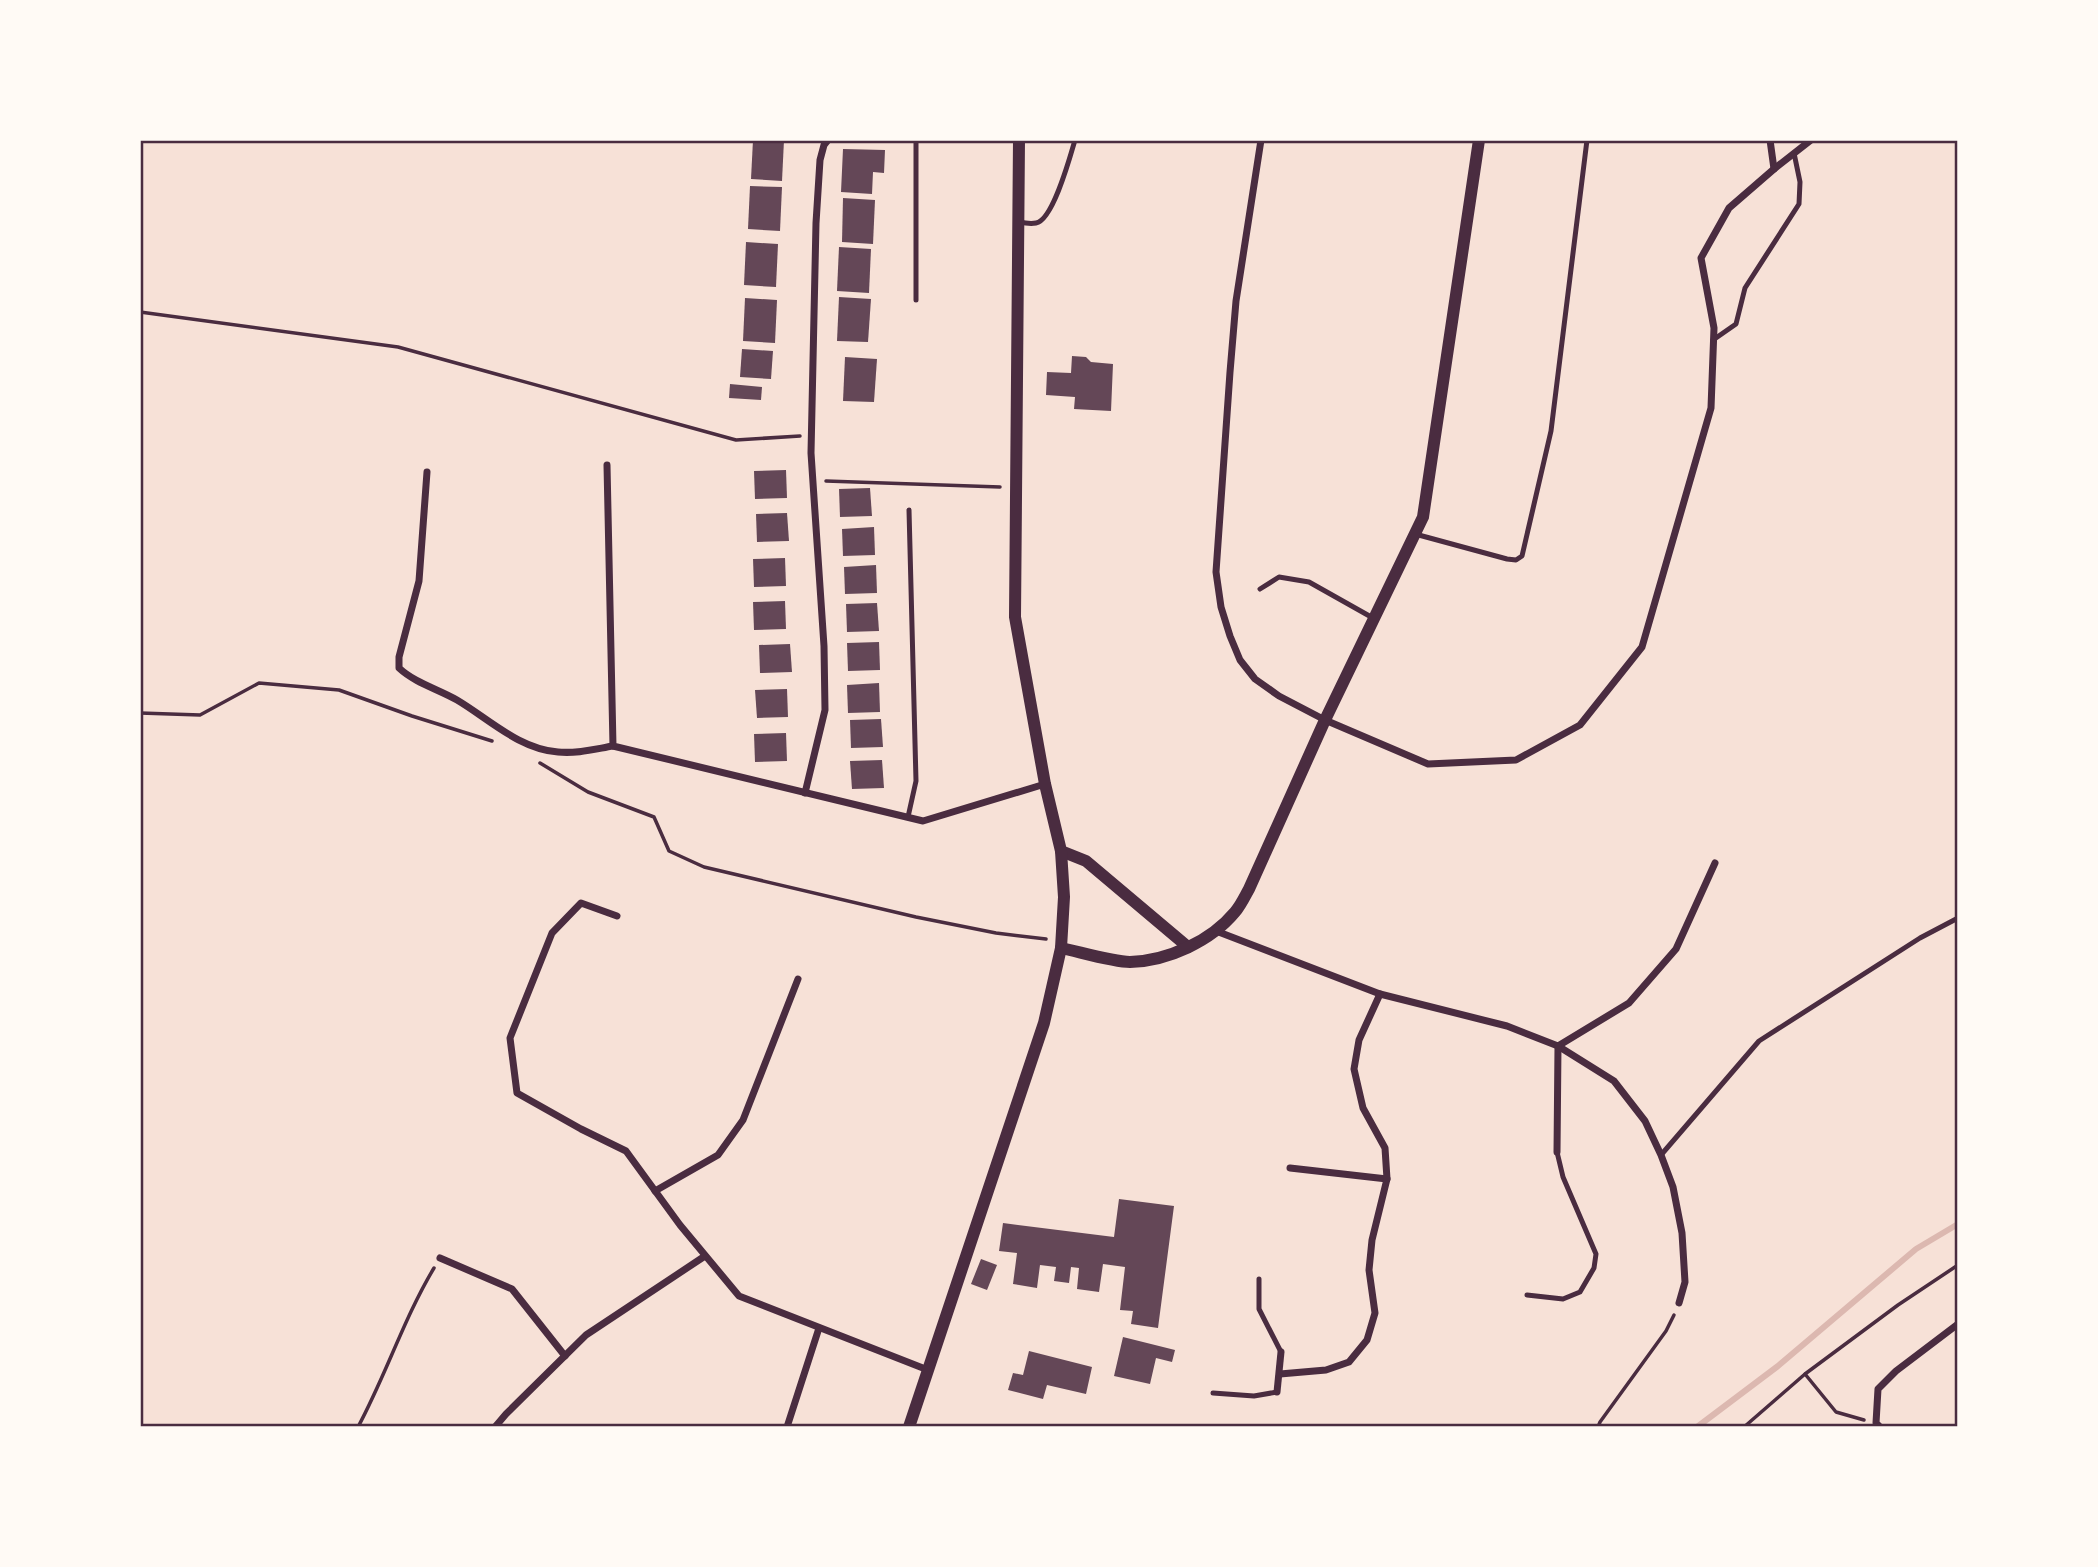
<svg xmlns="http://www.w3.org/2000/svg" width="2098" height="1567" font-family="'DejaVu Sans',sans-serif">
	<rect width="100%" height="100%" fill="#f7e1d7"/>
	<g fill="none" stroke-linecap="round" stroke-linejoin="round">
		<!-- stream -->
		<path stroke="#dcb8b0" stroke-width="6" d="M1697 1427 1778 1366 1916 1249 1958 1224"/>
	</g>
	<!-- building -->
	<g fill="#644757">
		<path d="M753 140H784L782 181 751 179Z"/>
		<path d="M843 149 885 150 884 173 873 172 872 194 841 192Z"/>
		<path d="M750 186 782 187 780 231 748 229Z"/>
		<path d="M843 198 875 200 873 244 842 242Z"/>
		<path d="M746 242 778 244 776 287 744 285Z"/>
		<path d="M839 247 871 249 869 293 837 291Z"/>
		<path d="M839 297 871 299 868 342 837 341Z"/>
		<path d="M745 298 777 300 775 343 743 341Z"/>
		<path d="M742 349 773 351 771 379 740 377Z"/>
		<path d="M1072 356 1086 357 1091 362 1113 364 1111 411 1074 409 1075 397 1046 395 1047 372 1071 373Z"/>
		<path d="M845 357 877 359 874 402 843 401Z"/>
		<path d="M730 384 762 387 761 400 729 398Z"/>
		<path d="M786 470 787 498 755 499 754 471Z"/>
		<path d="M870 488 872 516 840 517 839 489Z"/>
		<path d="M787 513 789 541 757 542 756 514Z"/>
		<path d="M874 527 875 555 843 556 842 529Z"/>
		<path d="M785 558 786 586 754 587 753 559Z"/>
		<path d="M876 565 877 593 845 594 844 567Z"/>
		<path d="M785 601 786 629 754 630 753 602Z"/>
		<path d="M877 603 879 631 847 632 846 604Z"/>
		<path d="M879 642 880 670 848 671 847 643Z"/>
		<path d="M790 644 792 672 760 673 759 645Z"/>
		<path d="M879 683 880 712 848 713 847 685Z"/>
		<path d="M787 689 788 717 757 718 755 690Z"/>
		<path d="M881 719 883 747 851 748 850 720Z"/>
		<path d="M786 733 787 761 755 762 754 734Z"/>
		<path d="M882 760 884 788 852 789 850 761Z"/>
		<path d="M1119 1199 1174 1206 1158 1328 1131 1324 1133 1311 1120 1310 1125 1267 1103 1264 1099 1292 1077 1289 1079 1268 1071 1267 1069 1283 1054 1281 1056 1267 1040 1265 1037 1288 1013 1284 1017 1253 999 1251 1003 1223 1114 1237Z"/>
		<path d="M981 1259 997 1265 987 1290 971 1284Z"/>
		<path d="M1123 1337 1175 1350 1172 1362 1156 1358 1150 1384 1114 1376Z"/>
		<path d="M1029 1351 1092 1367 1086 1394 1047 1385 1043 1399 1008 1390 1013 1373 1023 1375Z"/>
	</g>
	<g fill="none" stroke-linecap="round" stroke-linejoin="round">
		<!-- path -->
		<g stroke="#4a2c40" stroke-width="3.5">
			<path d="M140 312 398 347 736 440 800 436"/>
			<path d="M826 481 1000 487"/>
			<path d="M140 713 200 715 259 683 339 690 412 716 492 741"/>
			<path d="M540 763 588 792 654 817 669 851 704 867 916 917 996 933 1046 939"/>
			<path d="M1805 1374 1836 1412 1864 1420"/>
			<path d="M358 1427C386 1375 404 1318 434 1268"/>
			<path d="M1598 1427 1600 1422 1666 1331 1674 1315"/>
			<path d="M1744 1427 1805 1374 1898 1305 1958 1265"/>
		</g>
		<!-- service -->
		<g stroke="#4a2c40" stroke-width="5">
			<path d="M916 140V300"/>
			<path d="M1019 222C1024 223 1031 224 1036 223 1053 220 1070 157 1075 140"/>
			<path d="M1713 340 1736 324 1745 288 1799 204 1800 182 1794 153"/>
			<path d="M1415 534 1507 559 1516 560 1522 556 1551 431 1587 140"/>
			<path d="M1260 589 1279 577 1309 582 1373 618"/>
			<path d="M908 817 916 781 909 510"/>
			<path d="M1661 1155 1759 1041 1920 938 1958 918"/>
			<path d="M1259 1279V1309L1281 1352"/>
			<path d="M1527 1295 1563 1299 1580 1292 1594 1268 1596 1254 1563 1177 1557 1152"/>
			<path d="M1213 1393 1254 1396 1277 1392"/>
		</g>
		<!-- minor -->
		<g stroke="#4a2c40" stroke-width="7">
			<path d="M1261 140 1236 301 1230 372 1216 572 1221 607 1230 636 1240 660 1255 679 1279 696 1325 720 1428 764 1516 760 1580 725 1642 647 1711 408 1714 328 1701 258 1729 208 1774 169 1811 140"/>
			<path d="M1770 140 1774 169"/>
			<path d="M607 465 613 746 923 821 1045 784"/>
			<path d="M427 472 419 581 399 657V668C415 683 438 689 457 700 489 719 519 749 558 752 576 754 595 749 613 746"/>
			<path d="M805 793 825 710 824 646 811 453 816 223 820 160 824 145 828 140"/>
			<path d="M617 916 581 903 552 933 510 1038 517 1093 581 1129 626 1151 680 1225 739 1296 928 1370"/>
			<path d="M1216 931 1380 994 1507 1026 1558 1046 1629 1003 1676 949 1715 863"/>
			<path d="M1558 1046 1614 1081 1645 1121 1661 1155 1673 1187 1682 1233 1685 1282 1679 1303"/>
			<path d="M1557 1152 1558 1046"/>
			<path d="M1290 1168 1387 1179"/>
			<path d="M655 1191 718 1155 743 1120 798 979"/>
			<path d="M440 1258 512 1289 565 1356"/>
			<path d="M1280 1374 1326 1370 1349 1362 1367 1340 1375 1313 1369 1270 1372 1240 1387 1179 1385 1148 1363 1108 1354 1069 1359 1040 1380 994"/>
			<path d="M1277 1392 1281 1352"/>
			<path d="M495 1427 506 1414 586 1335 705 1256"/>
			<path d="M787 1427 819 1328"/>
			<path d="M1880 1427 1876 1423 1878 1389 1896 1371 1958 1324"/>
		</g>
		<!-- tertiary -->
		<g stroke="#4a2c40" stroke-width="12">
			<path d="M1019 140 1015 617 1045 784 1061 851 1086 861 1188 947"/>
			<path d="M1061 948C1080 952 1113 962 1130 962 1168 961 1211 941 1235 912 1241 905 1245 896 1249 889L1325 720 1423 517 1479 140"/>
			<path d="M909 1427 1044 1023 1061 948 1064 897 1061 851"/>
		</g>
	</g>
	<!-- border -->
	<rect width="2098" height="1567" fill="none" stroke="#fffaf5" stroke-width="284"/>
	<rect x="142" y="142" width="1814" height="1283" fill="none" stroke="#4a2c40" stroke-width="2.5"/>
</svg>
